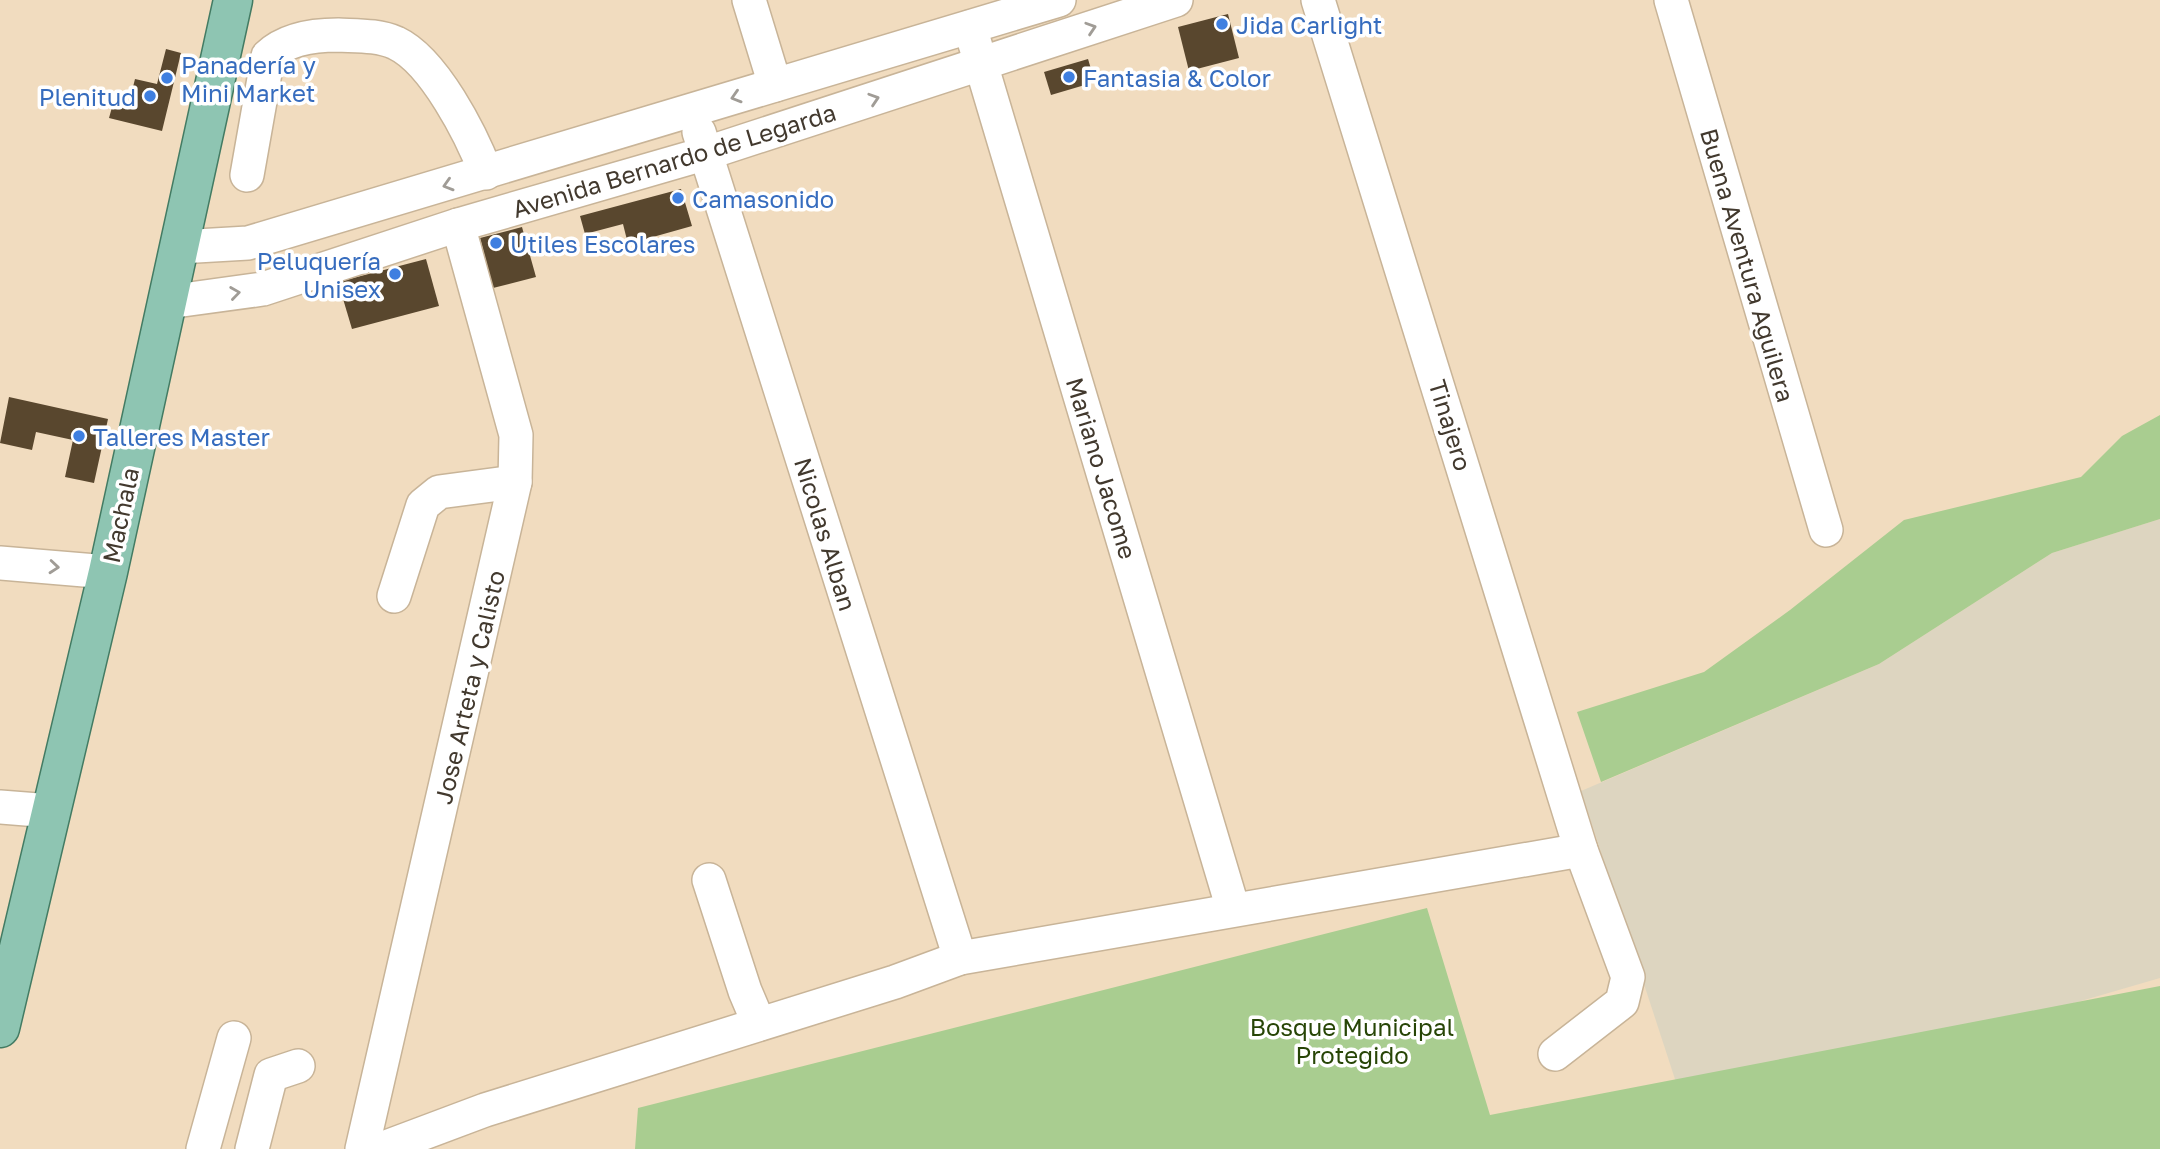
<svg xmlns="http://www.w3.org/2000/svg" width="2160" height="1149" font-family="'Golos Text',sans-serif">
	<rect width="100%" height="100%" fill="#f1dcbf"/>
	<!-- industrial -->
	<path fill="#ddd5c0" d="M2160 519V978L1687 1116 1581 791 1879 664 2052 553Z"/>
	<!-- green -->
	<g fill="#a9cd90">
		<path d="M2160 415V519L2052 553 1879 664 1601 782 1577 712 1704 672 1790 610 1904 520 2081 477 2122 436Z"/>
		<path d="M1427 908 1490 1115 2160 986V1149H635L638 1108Z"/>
	</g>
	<!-- building -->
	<g fill="#59472e">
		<path d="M1228 14 1239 58 1189 71 1178 27Z"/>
		<path d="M166 49 181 53 162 131 109 118 114 100 129 103 135 79 157 84Z"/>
		<path d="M1088 59 1095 82 1051 95 1044 72Z"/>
		<path d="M681 189 692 226 628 244 623 224 585 234 580 216Z"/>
		<path d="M522 227 536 277 493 288 480 238Z"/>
		<path d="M426 259 439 306 352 329 338 282Z"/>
		<path d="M9 397 108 419 94 483 65 477 73 440 36 432 32 450 0 443Z"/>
	</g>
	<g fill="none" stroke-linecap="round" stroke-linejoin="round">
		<defs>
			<g id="minor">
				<path d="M749 0 775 85"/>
				<path d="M1318 0 1581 850 1628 977 1622 1002 1555 1054"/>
				<path d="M1671 0 1826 530"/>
				<path d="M970 27 1233 909"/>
				<path d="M699 132 960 958"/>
				<path d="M247 175 268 56C286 39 314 35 338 35 358 36 378 35 396 43 434 61 471 134 486 173"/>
				<path d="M179 247 248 243 1059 0"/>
				<path d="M168 302 263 289 458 225 707 153 1176 0"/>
				<path d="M0 563 108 572"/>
				<path d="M394 596 423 505 439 492 515 482"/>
				<path d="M0 807 51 811"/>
				<path d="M709 880 745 991 759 1024"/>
				<path d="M203 1149 234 1038"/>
				<path d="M252 1149 271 1075 298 1066"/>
				<path d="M362 1149 515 482 516 435 458 225"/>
				<path d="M381 1149 485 1110 895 982 960 958 1581 850"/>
			</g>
			<path id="major" d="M0 1028 108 572 233 0"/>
		</defs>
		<!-- minor casing -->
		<use href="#minor" stroke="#c8b498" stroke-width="36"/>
		<!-- major casing -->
		<use href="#major" stroke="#437b63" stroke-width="41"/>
		<!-- minor -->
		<use href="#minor" stroke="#fff" stroke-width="33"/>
		<!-- major -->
		<use href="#major" stroke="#8ec5b2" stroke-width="38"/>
	</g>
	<!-- one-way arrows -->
	<defs><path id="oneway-chevron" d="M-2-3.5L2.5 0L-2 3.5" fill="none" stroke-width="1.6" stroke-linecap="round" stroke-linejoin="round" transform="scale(1.75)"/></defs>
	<g stroke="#a09c96">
		<use href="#oneway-chevron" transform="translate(1091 28) rotate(-18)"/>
		<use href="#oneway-chevron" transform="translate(736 97) rotate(163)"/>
		<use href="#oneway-chevron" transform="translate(874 99) rotate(-18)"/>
		<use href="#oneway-chevron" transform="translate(448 185) rotate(163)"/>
		<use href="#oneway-chevron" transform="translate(235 293) rotate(-8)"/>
		<use href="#oneway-chevron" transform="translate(54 567) rotate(5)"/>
	</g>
	<!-- markers -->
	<g fill="#3f7fe0" stroke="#fff" stroke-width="2.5">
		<circle cx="1222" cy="24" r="7"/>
		<circle cx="1069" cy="77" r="7"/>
		<circle cx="167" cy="78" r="7"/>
		<circle cx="150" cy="96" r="7"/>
		<circle cx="678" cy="198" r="7"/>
		<circle cx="496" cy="243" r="7"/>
		<circle cx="395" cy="274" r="7"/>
		<circle cx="79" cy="436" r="7"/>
	</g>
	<g text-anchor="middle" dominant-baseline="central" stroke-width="7" stroke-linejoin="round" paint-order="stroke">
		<!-- shop labels -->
		<g font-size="24" fill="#366cbe" stroke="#fff" text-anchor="start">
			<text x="1236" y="24">Jida Carlight</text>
			<text x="181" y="64">Panadería y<tspan x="181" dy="28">Mini Market</tspan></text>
			<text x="1083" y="77">Fantasia &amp; Color</text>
			<text x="136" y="96" text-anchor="end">Plenitud</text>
			<text x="692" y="198">Camasonido</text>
			<text x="510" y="243">Utiles Escolares</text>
			<text x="381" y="260" text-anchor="end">Peluquería<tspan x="381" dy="28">Unisex</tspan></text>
			<text x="93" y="436">Talleres Master</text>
		</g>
		<!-- street labels -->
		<g font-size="24" fill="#42392e" stroke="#fff">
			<text transform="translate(674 160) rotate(-17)">Avenida Bernardo de Legarda</text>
			<text transform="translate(1748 265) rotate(74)">Buena Aventura Aguilera</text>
			<text transform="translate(1451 425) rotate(73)">Tinajero</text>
			<text transform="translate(1102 468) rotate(73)">Mariano Jacome</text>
			<text transform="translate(120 515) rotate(-78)">Machala</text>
			<text transform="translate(826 534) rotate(73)">Nicolas Alban</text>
			<text transform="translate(469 687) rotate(-77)">Jose Arteta y Calisto</text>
		</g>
		<!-- park labels -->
		<g font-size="24" fill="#274506" stroke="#fff">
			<text x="1352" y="1026">Bosque Municipal<tspan x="1352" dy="28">Protegido</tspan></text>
		</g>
	</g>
</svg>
